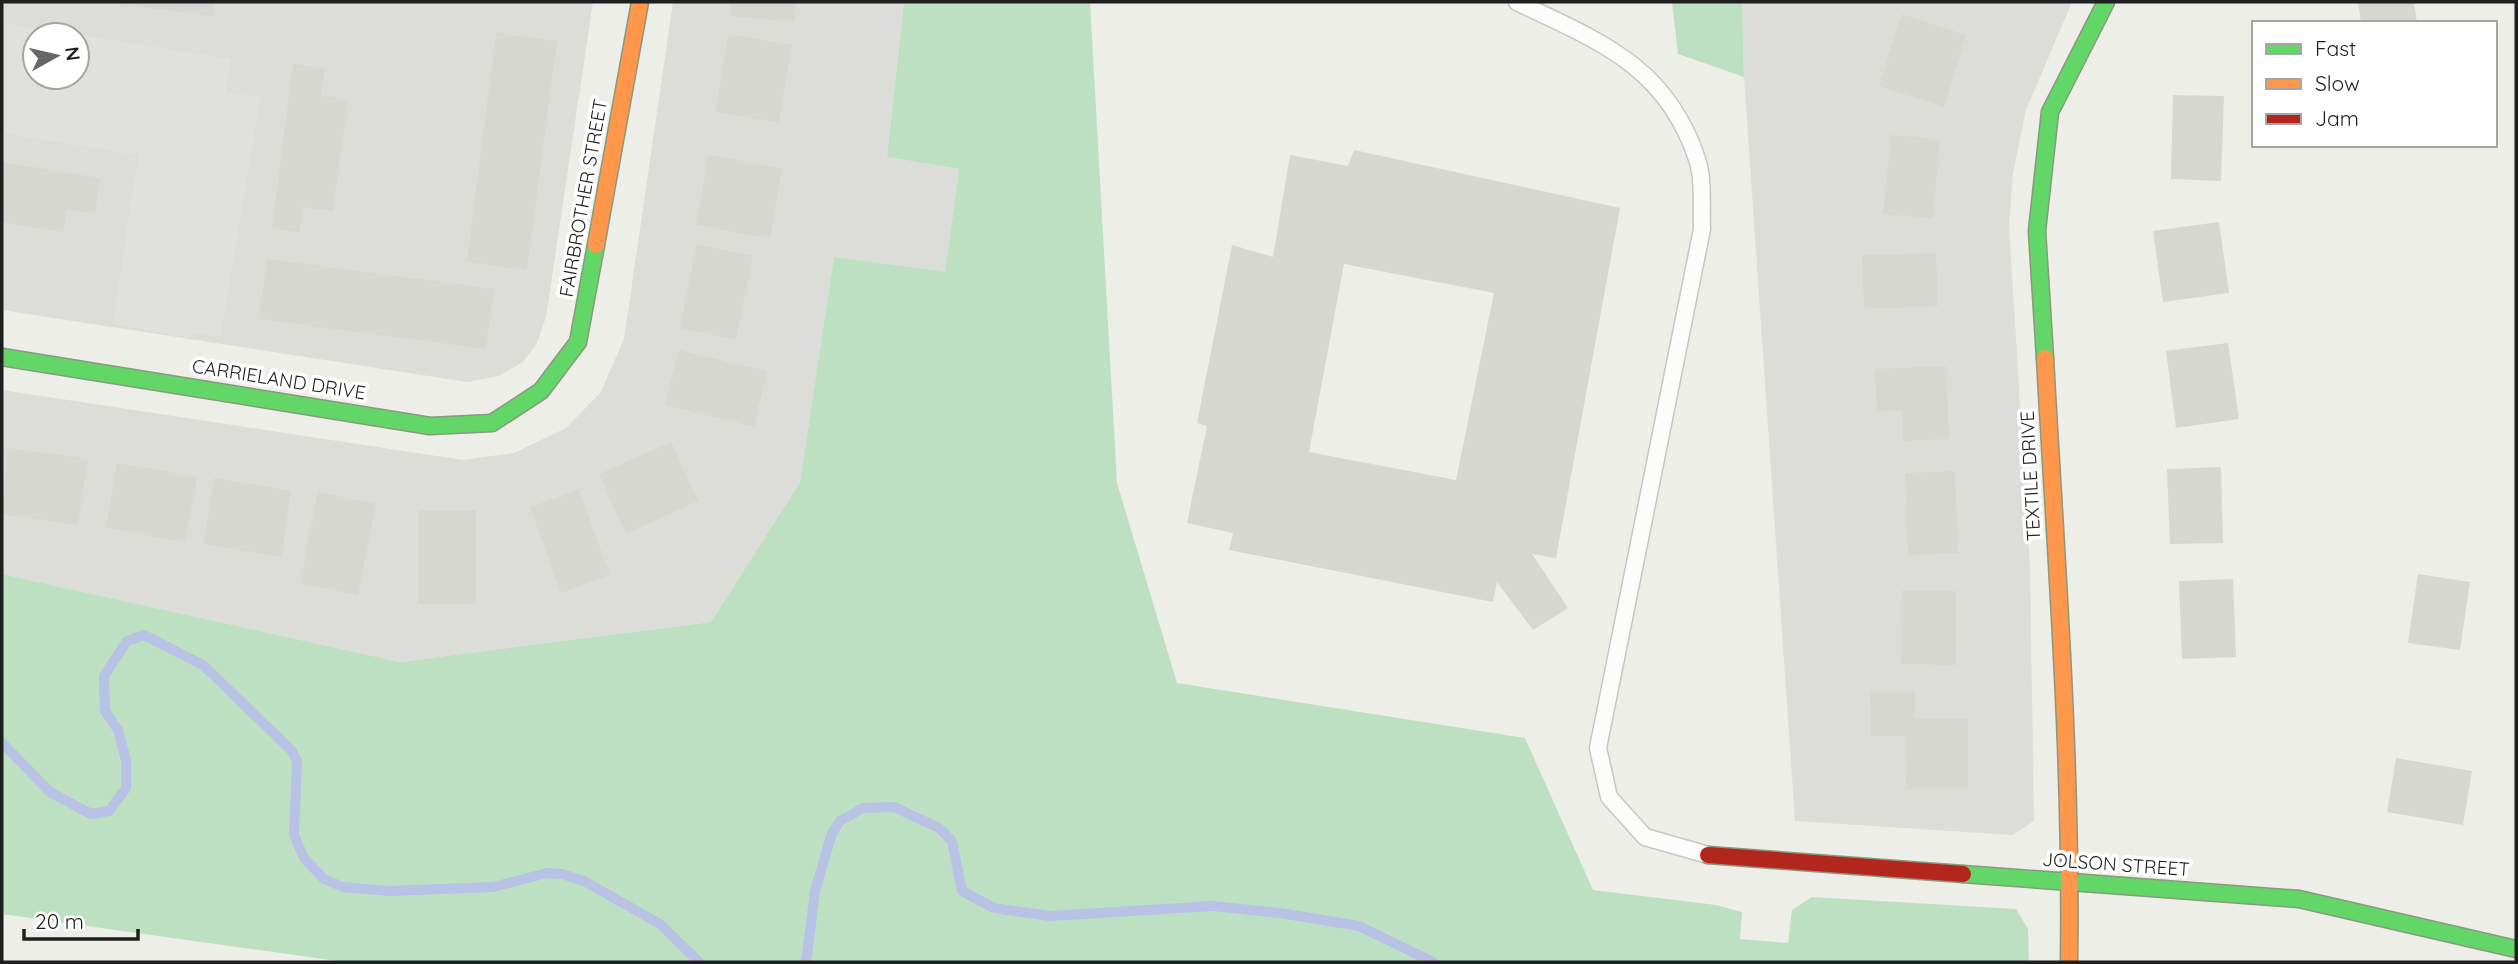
<svg xmlns="http://www.w3.org/2000/svg" width="2518" height="964" font-family="Quicksand,sans-serif">
	<rect width="100%" height="100%" fill="#edeee7"/>
	<!-- residential -->
	<g fill="#dcddd9" fill-rule="evenodd">
		<path d="M2 2H593L546 317 537 343 523 362 499 376 467 382 2 310ZM35 35H77V77H35Z"/>
		<path d="M673 2H904L887 157 959 169 945 273 834 258 800 482 711 622 400 662 2 574V390L463 460 514 453 566 428 601 392 624 339Z"/>
		<path d="M1742 2H2072L2026 110 2013 173 2009 226 2030 566 2034 821 2013 835 1795 821 1744 77Z"/>
	</g>
	<!-- forest -->
	<g fill="#bde0c3">
		<path d="M904 2H1090L1117 483 1177 683 1525 738 1593 890 1716 905 1742 912 1740 939 1788 943 1792 910 1812 897 2016 909 2028 929 2029 962H344L2 914V574L400 662 711 622 800 482 834 257 945 272 959 169 887 157Z"/>
		<path d="M1672 2H1742L1744 77 1678 54Z"/>
	</g>
	<!-- parking -->
	<path fill="#e0e0dd" fill-rule="evenodd" d="M2 23 231 59 226 93 260 97 221 336 194 333 190 338 113 324 138 155 2 133ZM35 35H77V77H35Z"/>
	<g fill="none" stroke-linecap="round" stroke-linejoin="round">
		<!-- stream -->
		<g stroke="#b7c2e4" stroke-width="10">
			<path d="M2 743 50 792 91 814 109 811 126 788V760L118 730 105 711 104 676 127 641 144 635 203 665 292 751 297 761 294 835 304 858 324 879 343 887 389 891 493 887 547 873 562 874 584 881 660 924 699 962"/>
			<path d="M806 962 815 891 832 833 840 821 863 808 894 807 939 828 952 841 962 891 994 908 1050 916 1213 906 1280 913 1359 926 1433 962"/>
		</g>
	</g>
	<!-- building -->
	<g fill="#d6d7d1" fill-rule="evenodd">
		<path d="M104 2H214L212 16Z"/>
		<path d="M731 2H796L794 22 729 16Z"/>
		<path d="M2358 2H2414L2417 23H2361Z"/>
		<path d="M1902 14 1966 35 1944 107 1879 86Z"/>
		<path d="M496 33 557 41 527 270 467 262Z"/>
		<path d="M728 34 792 45 779 122 715 112Z"/>
		<path d="M293 64 325 68 321 96 348 99 333 211 302 207 300 232 272 229Z"/>
		<path d="M2173 95 2224 96 2221 181 2171 179Z"/>
		<path d="M1891 135 1940 139 1933 218 1883 214Z"/>
		<path d="M1354 150 1620 208 1556 558 1532 554 1568 608 1533 630 1497 582 1493 602 1229 550 1233 533 1187 523 1207 426 1197 423 1232 245 1273 257 1290 155 1348 166ZM1344 264 1494 293 1456 480 1309 452Z"/>
		<path d="M708 155 782 168 770 239 696 225Z"/>
		<path d="M2 162 100 178 95 214 67 209 63 232 2 222Z"/>
		<path d="M2219 222 2229 293 2163 302 2153 231Z"/>
		<path d="M697 244 753 256 736 340 680 328Z"/>
		<path d="M1936 253 1938 306 1864 309 1862 255Z"/>
		<path d="M267 259 494 289 486 349 259 319Z"/>
		<path d="M2228 343 2239 419 2176 428 2166 351Z"/>
		<path d="M679 350 767 371 754 427 665 405Z"/>
		<path d="M1946 366 1949 439 1903 441 1902 410 1877 411 1875 369Z"/>
		<path d="M671 442 698 501 626 534 599 474Z"/>
		<path d="M8 448 88 459 78 525 2 514Z"/>
		<path d="M117 463 197 477 185 542 106 528Z"/>
		<path d="M2221 467 2223 543 2170 544 2167 469Z"/>
		<path d="M1955 471 1958 553 1908 555 1905 473Z"/>
		<path d="M214 478 291 491 281 557 203 544Z"/>
		<path d="M579 490 610 575 561 593 530 507Z"/>
		<path d="M318 492 376 504 358 595 300 583Z"/>
		<rect x="418" y="510" width="58" height="94"/>
		<path d="M2418 574 2470 582 2460 650 2408 643Z"/>
		<path d="M2233 579 2236 657 2182 659 2179 581Z"/>
		<path d="M1902 590 1956 591V665L1901 664Z"/>
		<path d="M1870 691H1915V719L1968 718V789L1906 790 1905 736H1871Z"/>
		<path d="M2396 758 2472 771 2463 825 2387 812Z"/>
	</g>
	<g fill="none" stroke-linecap="round" stroke-linejoin="round">
		<defs>
			<path id="lane" d="M1517 2C1598 41 1666 65 1697 159 1704 179 1701 208 1702 229L1598 748 1609 797 1645 837 1708 855"/>
			<g id="fast">
				<path d="M2 357 430 426 492 423 541 391 578 342 596 245"/>
				<path d="M2045 358 2037 231 2050 112 2106 2"/>
				<path d="M1963 874 2299 899 2516 949"/>
			</g>
			<g id="slow">
				<path d="M596 245 640 2"/>
				<path d="M2045 358C2056 559 2072 761 2069 962"/>
			</g>
			<path id="jam" d="M1708 855 1963 874"/>
		</defs>
		<!-- lane casing -->
		<use href="#lane" stroke="#c6c6c3" stroke-width="19"/>
		<!-- fast casing -->
		<use href="#fast" stroke="#89997e" stroke-width="19"/>
		<!-- slow casing -->
		<use href="#slow" stroke="#89997e" stroke-width="19"/>
		<!-- jam casing -->
		<use href="#jam" stroke="#89997e" stroke-width="19"/>
		<!-- lane -->
		<use href="#lane" stroke="#fcfcfb" stroke-width="16"/>
		<!-- fast -->
		<use href="#fast" stroke="#63d668" stroke-width="16"/>
		<!-- slow -->
		<use href="#slow" stroke="#ff974d" stroke-width="16"/>
		<!-- jam -->
		<use href="#jam" stroke="#b3261e" stroke-width="16"/>
	</g>
	<g text-anchor="middle" dominant-baseline="central" stroke-width="7" stroke-linejoin="round" paint-order="stroke">
		<!-- street labels -->
		<g font-size="19" fill="#1f1f1f" stroke="#fff">
			<text transform="translate(583 198) rotate(-80)">FAIRBROTHER STREET</text>
			<text transform="translate(279 379) rotate(9)">CARRIELAND DRIVE</text>
			<text transform="translate(2030 476) rotate(-93)">TEXTILE DRIVE</text>
			<text transform="translate(2116 864) rotate(4)">JOLSON STREET</text>
		</g>
	</g>
	<!-- border -->
	<rect width="2518" height="964" fill="none" stroke="#1f1f1f" stroke-width="7"/>
	<!-- legend -->
	<rect x="2252" y="21" width="245" height="126" fill="#ffffff" stroke="#a5a5a5" stroke-width="2"/>
	<rect x="2266" y="44" width="35" height="10" fill="#63d668" stroke="#a5a5a5" stroke-width="2"/>
	<text x="2315" y="56" font-size="21" fill="#1f1f1f">Fast</text>
	<rect x="2266" y="79" width="35" height="10" fill="#ff974d" stroke="#a5a5a5" stroke-width="2"/>
	<text x="2315" y="91" font-size="21" fill="#1f1f1f">Slow</text>
	<rect x="2266" y="114" width="35" height="10" fill="#b3261e" stroke="#a5a5a5" stroke-width="2"/>
	<text x="2315" y="126" font-size="21" fill="#1f1f1f">Jam</text>
	<!-- north arrow -->
	<g transform="translate(56 56) rotate(82)"><circle r="33" fill="#ffffff" stroke="#a5a5a5" stroke-width="2"/>
	<path d="M0-5L12 26L0 18L-12 26Z" fill="#676765"/>
	<text y="-10" font-size="19" font-weight="bold" text-anchor="middle" fill="#1f1f1f">N</text>
	</g>
	<!-- scale -->
	<path d="M24 929v10h114v-10" fill="none" stroke="#1f1f1f" stroke-width="3.5"/>
	<text x="35" y="929" font-size="21" fill="#1f1f1f" stroke="#ffffff" stroke-width="5" paint-order="stroke">20 m</text>
</svg>
